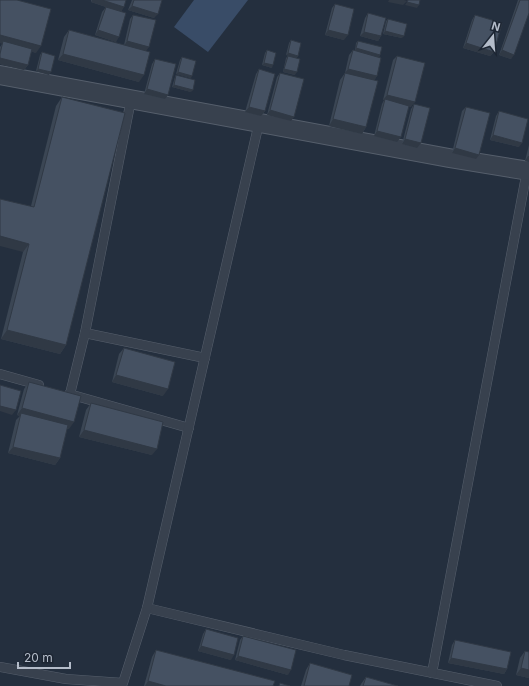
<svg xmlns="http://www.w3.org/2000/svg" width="529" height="686" font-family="Inter,sans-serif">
	<rect width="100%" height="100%" fill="#242f3e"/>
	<!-- water -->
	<path fill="#394c67" d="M194 0H248L208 52 174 27Z"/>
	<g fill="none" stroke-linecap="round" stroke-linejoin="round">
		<defs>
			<g id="service">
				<path d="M131 100 85 333 205 358"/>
				<path d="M0 374 39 385"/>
				<path d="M69 394 189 428"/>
				<path d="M70 394 85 333"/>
				<path d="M147 608 344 655 497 686"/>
				<path d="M0 667 66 679 123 683 147 608 259 123"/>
				<path d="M432 673 527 171"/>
			</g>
			<path id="minor" d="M0 75 449 158 529 171"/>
		</defs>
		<!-- service casing -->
		<use href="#service" stroke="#565f6c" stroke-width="10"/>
		<!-- minor casing -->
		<use href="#minor" stroke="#565f6c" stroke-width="20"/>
		<!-- service -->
		<use href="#service" stroke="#38414e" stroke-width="9"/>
		<!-- minor -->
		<use href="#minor" stroke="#38414e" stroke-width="18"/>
	</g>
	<!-- wall -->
	<g fill="#3b4654">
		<path d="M0 0 36 53 31 51 28 65 24 70 0 64V47L2 44Z"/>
		<path d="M91 0H126L121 12 116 42 95 35 102 12 106 7 91 2Z"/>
		<path d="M132 0H162L154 18 128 10Z"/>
		<path d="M518 0H529L511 59 499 55Z"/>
		<path d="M335 4 344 40 325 35 332 8Z"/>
		<path d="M368 13 381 36 378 41 360 36 365 18Z"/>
		<path d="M133 15 146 51 139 82 58 60 64 37 69 30 124 45 130 19Z"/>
		<path d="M475 15 494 52 490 56 463 48 472 20Z"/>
		<path d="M388 19 402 38 383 34 386 21Z"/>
		<path d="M291 40 298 56 296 58 295 75 283 72 286 58 288 56 296 58 286 55 289 43Z"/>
		<path d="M358 41 380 55 379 57 355 51 356 43Z"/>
		<path d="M267 50 272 68 262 65 265 53Z"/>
		<path d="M353 50 377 76 374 80 366 127 362 134 329 126 340 80 345 73 349 55Z"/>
		<path d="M42 52 49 75 36 71 40 55Z"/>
		<path d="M397 56 411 107 409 106 397 142 374 136 382 104 384 100H383L393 60Z"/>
		<path d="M182 57 191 78 176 74 180 60Z"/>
		<path d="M155 59 168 95 165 99 144 94 152 64Z"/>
		<path d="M259 69 265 111 261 116 245 112 256 74Z"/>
		<path d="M280 73 291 121 267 115 277 77Z"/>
		<path d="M176 75 191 92 172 87 175 77Z"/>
		<path d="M62 97 66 345 60 354 1 339 23 252 31 206 56 106Z"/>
		<path d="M414 104 417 148 402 144 411 109Z"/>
		<path d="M466 107 476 159 452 153 462 111Z"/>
		<path d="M499 111 519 147 490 140 496 116Z"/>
		<path d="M529 145V162L525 161Z"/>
		<path d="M124 348 163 396 112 382 119 354Z"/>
		<path d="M29 382 69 429H67L60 458 55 465 8 453 16 420 20 416 17 415 24 389Z"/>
		<path d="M91 403 152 455 79 437 86 410Z"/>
		<path d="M206 629 231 660 198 651 203 634Z"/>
		<path d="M243 636 288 675 235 660 240 640Z"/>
		<path d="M455 640 507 669 504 674 448 663 452 645Z"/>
		<path d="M156 650 273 686H144L152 657Z"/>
		<path d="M525 651 529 678 516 675 520 658Z"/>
		<path d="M310 663 349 686H301L306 670Z"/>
		<path d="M366 677 398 686H360L361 684Z"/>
	</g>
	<!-- shaded-wall -->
	<g fill="#303945">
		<path d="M92 0H102L124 7 121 12 91 2Z"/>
		<path d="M389 0H404L407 1 403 5 388 2Z"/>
		<path d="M407 2 419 5 417 8 405 5Z"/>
		<path d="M132 6 158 14 154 18 128 10Z"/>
		<path d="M98 30 119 37 116 42 95 35Z"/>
		<path d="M328 30 348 35 344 40 325 35Z"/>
		<path d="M385 31 404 36 402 38 383 34Z"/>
		<path d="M364 32 381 36 378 41 360 36Z"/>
		<path d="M0 35 41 46 36 53 3 44V41L2 44 0 43Z"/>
		<path d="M127 41 149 47 146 51 124 46Z"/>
		<path d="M466 43 494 52 490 56 463 48Z"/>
		<path d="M356 48 380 55 379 57 355 51Z"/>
		<path d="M502 50 514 55 511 59 499 55Z"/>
		<path d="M288 53 298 56 296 58 286 55Z"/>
		<path d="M63 54 144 75 139 82 58 60Z"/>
		<path d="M0 58 28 65 24 70 0 64Z"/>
		<path d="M264 63 273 65 272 68 262 65Z"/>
		<path d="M38 69 51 72 49 75 36 71Z"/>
		<path d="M284 69 297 72 295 75 283 72Z"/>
		<path d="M348 69 377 76 374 81 345 73Z"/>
		<path d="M178 72 192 76 191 78 176 74Z"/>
		<path d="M174 85 193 90 191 92 172 87Z"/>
		<path d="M147 89 168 95 165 99 144 94Z"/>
		<path d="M387 95 415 102 411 107 383 100Z"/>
		<path d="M249 107 265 111 261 116 245 112Z"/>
		<path d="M270 110 294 117 291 121 267 115Z"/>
		<path d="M333 119 366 127 362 134 329 126Z"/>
		<path d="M377 131 401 137 397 142 374 136Z"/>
		<path d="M493 135 522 143 519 147 490 140Z"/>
		<path d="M405 139 421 143 417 148 402 144Z"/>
		<path d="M455 148 479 155 476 159 452 153Z"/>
		<path d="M528 156H529V162L525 161Z"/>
		<path d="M0 236 29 244 23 252 0 246Z"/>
		<path d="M7 330 66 345 60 354 1 339Z"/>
		<path d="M116 375 168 389 163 396 112 382Z"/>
		<path d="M0 406 16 410 12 415 0 411Z"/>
		<path d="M22 408 74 422 69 429 21 416V413L20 416 17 415Z"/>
		<path d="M84 430 157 449 152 455 79 437Z"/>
		<path d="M13 447 60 458 55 465 8 453Z"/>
		<path d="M201 646 234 655 231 660 198 651Z"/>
		<path d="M238 656 291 670 288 675 235 660Z"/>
		<path d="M451 658 507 669 504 674 448 663Z"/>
		<path d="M521 668 529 670V678L516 675Z"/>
		<path d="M148 681 166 686H145Z"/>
	</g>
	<!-- building -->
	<g fill="#455162" stroke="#303945">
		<path d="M0 0H17L51 9 41 46 0 35Z"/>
		<path d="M102 0H126L124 7Z"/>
		<path d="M134 0H162L158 14 132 6Z"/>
		<path d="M408 0H420L419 5 407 2Z"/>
		<path d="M520 0H529V13L514 55 502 50Z"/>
		<path d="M335 4 354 9 348 35 328 30Z"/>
		<path d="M106 7 126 13 119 37 98 30Z"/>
		<path d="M368 13 386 18 381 36 364 32Z"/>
		<path d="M133 15 156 20 149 47 127 41Z"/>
		<path d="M475 15 502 23 494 52 466 43Z"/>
		<path d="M388 19 407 24 404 36 385 31Z"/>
		<path d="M69 30 150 52 144 75 63 54Z"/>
		<path d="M291 40 301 43 298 56 288 53Z"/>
		<path d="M3 41 32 49 28 65 0 58V54Z"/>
		<path d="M358 41 382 47 380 55 356 48Z"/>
		<path d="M267 50 276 53 273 65 264 63Z"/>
		<path d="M353 50 381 58 377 76 348 69Z"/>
		<path d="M42 52 55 56 51 72 38 69Z"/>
		<path d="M288 56 300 59 297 72 284 69Z"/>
		<path d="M397 56 425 63 415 102 387 95Z"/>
		<path d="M182 57 196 61 192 76 178 72Z"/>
		<path d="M155 59 176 64 168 95 147 89Z"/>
		<path d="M259 69 275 74 265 111 249 107Z"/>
		<path d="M280 73 304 79 294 117 270 110Z"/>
		<path d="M345 73 378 81 366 127 333 119Z"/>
		<path d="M176 75 195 80 193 90 174 85Z"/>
		<path d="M62 97 125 113 66 345 7 330 29 244 0 236V199L34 207Z"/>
		<path d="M385 99 409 106 401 137 377 131Z"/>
		<path d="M414 104 430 108 421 143 405 139Z"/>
		<path d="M466 107 490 113 479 155 455 148Z"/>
		<path d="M499 111 528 119 522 143 493 135Z"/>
		<path d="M124 348 175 362 168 389 116 375Z"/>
		<path d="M29 382 81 396 74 422 22 408Z"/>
		<path d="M0 385 21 391 16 410 0 406Z"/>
		<path d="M91 403 163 422 157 449 84 430Z"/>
		<path d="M21 413 68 425 60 458 13 447Z"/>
		<path d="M206 629 238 638 234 655 201 646Z"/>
		<path d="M243 636 296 650 291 670 238 656Z"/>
		<path d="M455 640 511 652 507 669 451 658Z"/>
		<path d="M156 650 275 681 273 686H166L148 681Z"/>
		<path d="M525 651 529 652V670L521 668Z"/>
		<path d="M310 663 352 675 349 686H304Z"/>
		<path d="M366 677 398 686H363Z"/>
		<path d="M280 683 290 686H279Z"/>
	</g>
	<!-- north arrow -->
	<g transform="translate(493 36) rotate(17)" stroke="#1d2633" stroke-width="3" paint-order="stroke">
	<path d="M0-3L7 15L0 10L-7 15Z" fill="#b4bcc9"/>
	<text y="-6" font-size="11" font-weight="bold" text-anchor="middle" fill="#b4bcc9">N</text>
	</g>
	<!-- scale -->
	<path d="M18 662v6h52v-6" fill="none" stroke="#b4bcc9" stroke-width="2"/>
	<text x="24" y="662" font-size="12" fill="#b4bcc9" stroke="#1d2633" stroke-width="3" paint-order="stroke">20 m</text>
</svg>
